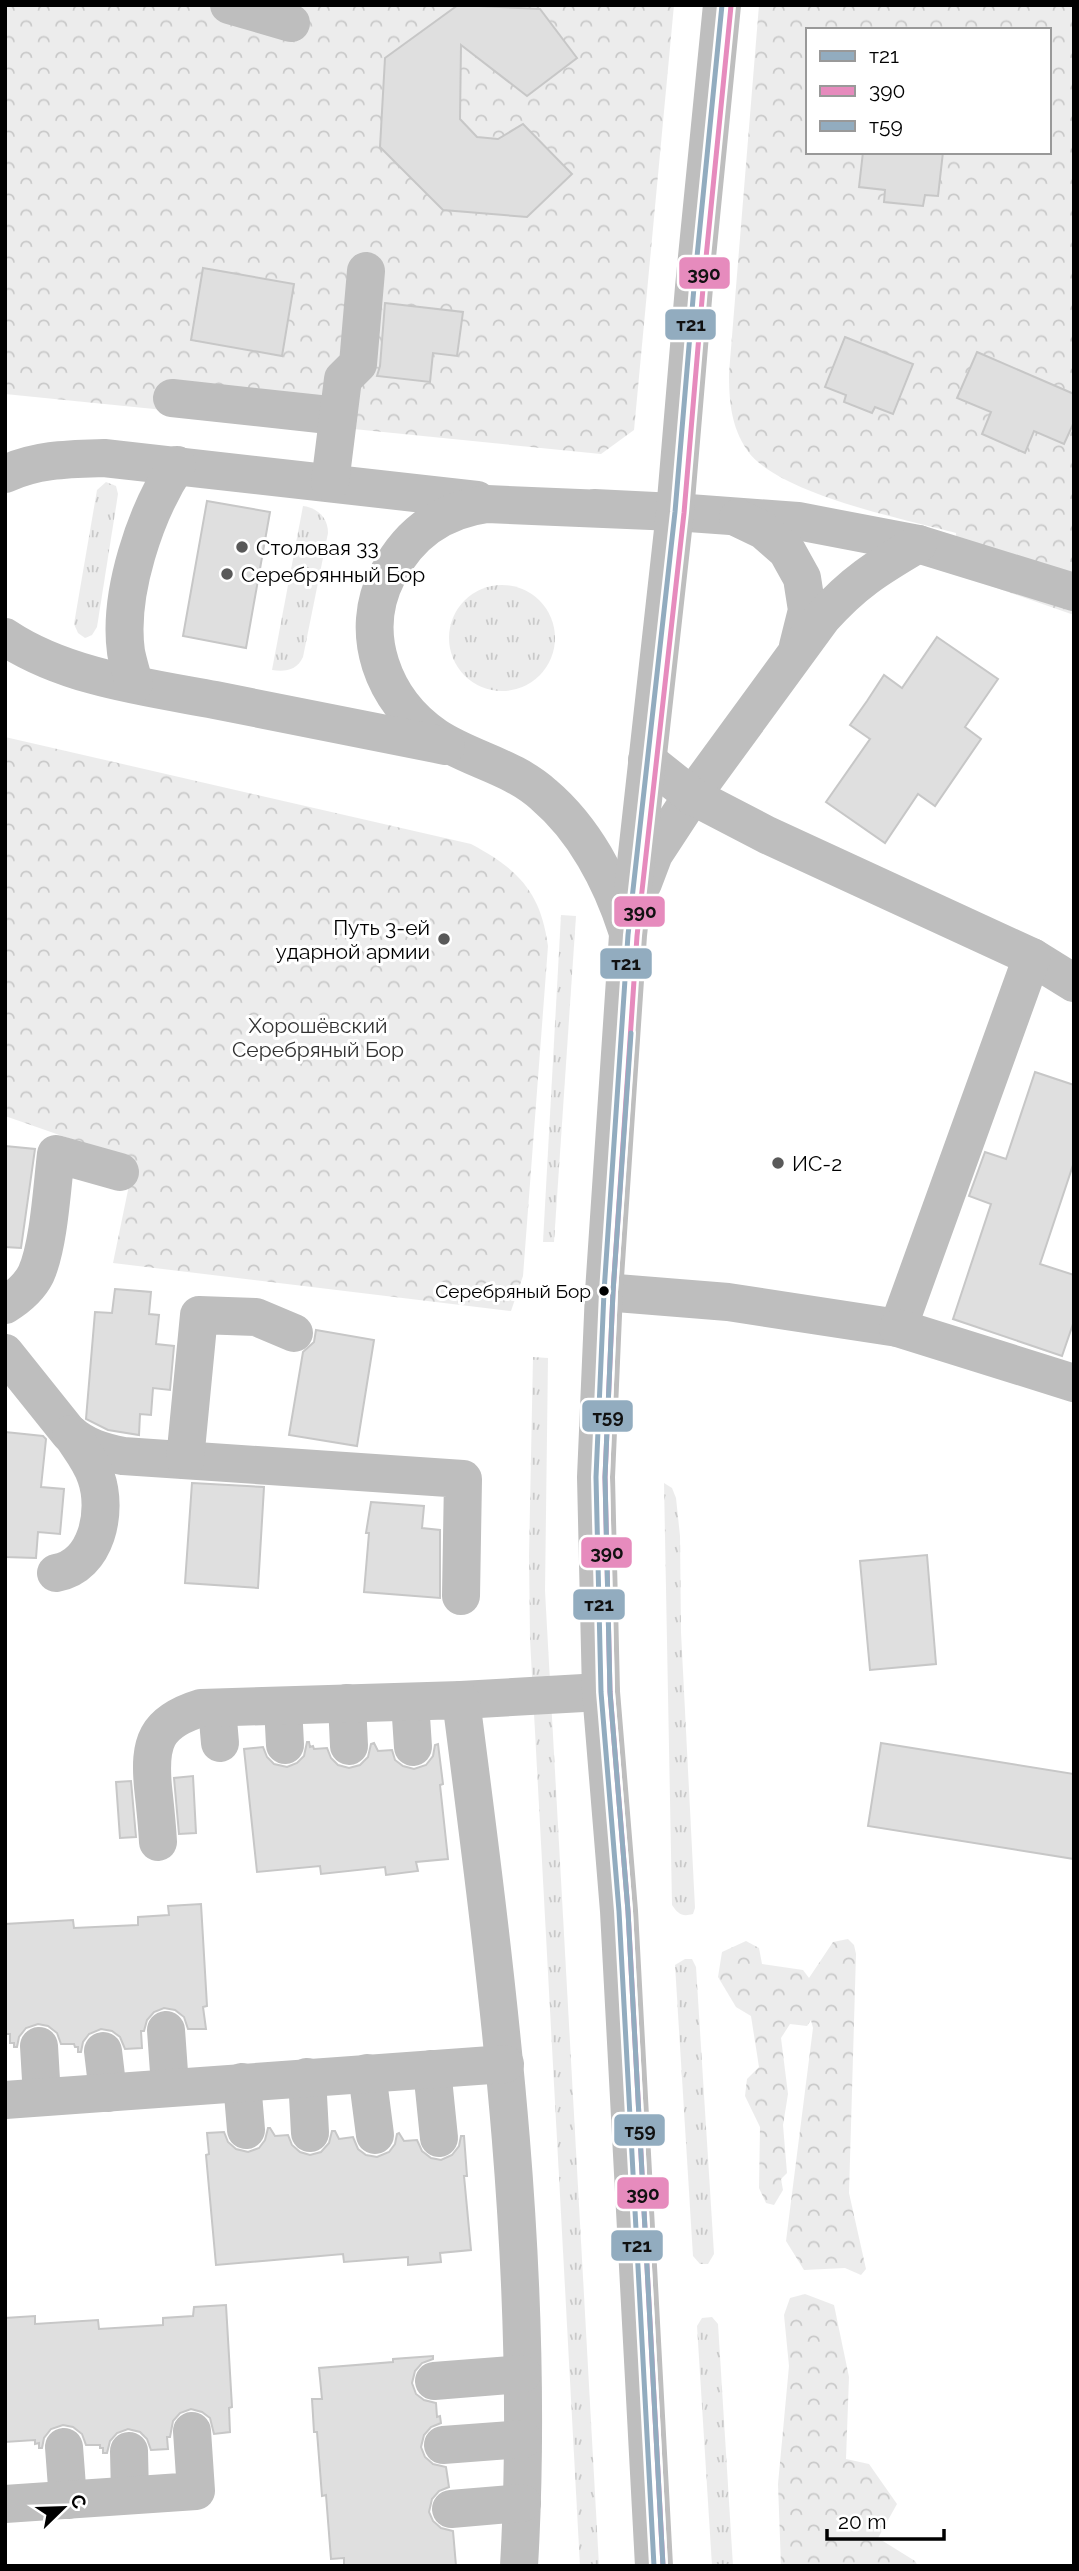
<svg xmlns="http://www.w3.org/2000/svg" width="1079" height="2571" font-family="Raleway,sans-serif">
	<defs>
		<pattern id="grass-tufts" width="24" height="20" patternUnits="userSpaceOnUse" patternTransform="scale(1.75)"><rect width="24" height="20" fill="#ececec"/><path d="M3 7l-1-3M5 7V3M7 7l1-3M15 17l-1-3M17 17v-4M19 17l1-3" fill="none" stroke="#c9c9c9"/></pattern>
		<pattern id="forest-crowns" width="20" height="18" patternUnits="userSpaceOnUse" patternTransform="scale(1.75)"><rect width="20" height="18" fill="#ececec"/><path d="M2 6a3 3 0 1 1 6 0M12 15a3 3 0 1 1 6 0" fill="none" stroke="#c9c9c9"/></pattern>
	</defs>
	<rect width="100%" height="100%" fill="#fff"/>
	<!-- grass -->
	<g fill="url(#grass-tufts)">
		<path d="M106 482 116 486 118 494 97 627 92 635 85 638 78 633 74 624 97 490Z"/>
		<path d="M303 506C318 508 328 518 328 533L303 657C297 670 286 672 272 670Z"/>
		<circle cx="502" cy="638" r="53"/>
		<path d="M561 915 576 916 554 1242H543Z"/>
		<path d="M533 1357 548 1358 545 1591 599 2566H580L530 1639 529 1556Z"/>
		<path d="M664 1483 672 1488 676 1498 680 1536 681 1632 695 1908 693 1914C682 1917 678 1914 672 1905Z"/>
		<path d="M685 1959H692L696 1967 714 2254 708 2264H700L693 2256 675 1965Z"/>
		<path d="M712 2317 718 2324 733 2566H712L697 2326 702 2318Z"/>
	</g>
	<!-- forest -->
	<g fill="url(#forest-crowns)" fill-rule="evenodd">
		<path d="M5 5H674L634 430 601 454 5 394Z"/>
		<path d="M759 5H1074V615L954 573 956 533C904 519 777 494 747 450 731 426 729 401 729 373ZM808 30H1049V152H808Z"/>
		<path d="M5 737 471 844C518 869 541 892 548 946L523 1276 511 1311 113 1263 134 1161 5 1116Z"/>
		<path d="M848 1939 854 1945 856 1954 849 2193 866 2269 861 2275 845 2268 804 2270 786 2241 813 2028 811 2020 807 2026 790 2024 781 2038 788 2094 783 2125 787 2173 781 2179 783 2190 774 2205 766 2203 759 2188 760 2127 745 2096 747 2079 759 2067 751 2016 736 2007 718 1977 722 1952 746 1941 759 1948 762 1964 803 1970 809 1978 833 1942Z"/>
		<path d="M805 2294 834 2305 849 2377 846 2459 869 2464 897 2504 878 2538 915 2561 918 2566H781L778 2484 789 2366 784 2315 790 2298Z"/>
	</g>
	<!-- building -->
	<g fill="#dfdfdf" stroke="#c7c7c7" stroke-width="2">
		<path d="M458 5 540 9 577 58 527 96 461 45 460 119 477 137 498 139 523 124 572 174 527 217 443 210 380 147 385 58Z"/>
		<path d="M863 152H943L938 196 925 195 923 206 884 202 885 190 859 187Z"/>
		<path d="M203 268 294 284 282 356 191 340Z"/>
		<path d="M385 303 463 312 457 356 433 353 430 382 377 376 380 366Z"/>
		<path d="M845 337 913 364 893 414 875 407 872 413 844 402 846 395 825 387Z"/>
		<path d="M977 352 1074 394V422L1064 444 1034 431 1025 453 982 434 991 412 957 398Z"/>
		<path d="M207 501 270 512 246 648 183 636Z"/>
		<path d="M937 637 998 679 965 727 981 739 935 806 918 794 885 843 826 802 870 739 850 725 867 701 884 675 902 688Z"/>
		<path d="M1035 1072 1074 1085V1162L1040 1264 1074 1275V1321L1062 1356 953 1319 991 1204 969 1196 985 1152 1006 1159Z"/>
		<path d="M5 1146 35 1149 21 1248 5 1247Z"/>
		<path d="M115 1289 151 1292 149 1314 159 1315 156 1344 174 1346 170 1390 153 1388 151 1415 140 1414 139 1435 108 1430 86 1419 95 1312 112 1313Z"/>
		<path d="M316 1330 374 1340 357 1446 289 1435 303 1352 314 1342Z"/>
		<path d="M5 1432 43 1436 46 1439 41 1487 64 1489 60 1534 38 1532 36 1558 5 1557Z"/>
		<path d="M192 1483 264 1487 258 1588 185 1583Z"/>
		<path d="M371 1502 424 1506 422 1528 440 1530V1598L364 1592 369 1533H366Z"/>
		<path d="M927 1555 936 1664 870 1670 860 1561Z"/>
		<path d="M307 1742H309L310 1747 313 1746 314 1749 327 1748 331 1758 338 1765 349 1768 360 1765 368 1757 371 1744 374 1743 378 1751 392 1750 395 1760 403 1766 414 1769 426 1765 433 1756 435 1745 438 1744 443 1784 440 1785 448 1859 416 1862 418 1871 386 1875 385 1867 321 1874 320 1866 257 1872 244 1749 263 1747 267 1757 274 1764 287 1767 297 1763 304 1756Z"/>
		<path d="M881 1743 1074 1774V1859L868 1826Z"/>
		<path d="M193 1776 196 1833 179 1834 174 1778Z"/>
		<path d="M131 1781 136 1837 120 1838 116 1782Z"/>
		<path d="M201 1904 207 2006 203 2007 206 2029H188L184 2017 175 2010 164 2008 154 2012 147 2020 144 2031H141L142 2048 125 2049 120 2037 112 2031 101 2029 89 2034 83 2042 81 2052H78V2047H75L74 2044H61L57 2033 48 2026 38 2024 26 2028 19 2037 17 2047H14V2043H10V2034H5V1924L73 1920 74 1928 138 1925V1917L169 1915 168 1906Z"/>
		<path d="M268 2128H270L275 2136 288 2135 292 2145 300 2152 310 2155 321 2152 329 2143 332 2131H335L339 2139 353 2137 358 2149 366 2155 377 2157 389 2152 395 2144 397 2134 399 2133 404 2141 417 2140 422 2151 431 2158 441 2160 452 2155 459 2146 461 2136H464L467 2176H464L471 2250 440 2253 441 2262 408 2265V2257L344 2262 343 2254 216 2265 206 2155 209 2154 207 2133 224 2132 228 2142 236 2149 248 2152 259 2148 265 2140Z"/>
		<path d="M226 2305 232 2407 229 2408 230 2432 214 2434 210 2418 202 2412 191 2409 180 2413 173 2421 170 2437H167L168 2449 151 2450 147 2439 140 2432 128 2429 117 2433 110 2441 107 2453H103V2448H100V2445H86L82 2434 73 2427 63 2425 51 2429 44 2438 42 2448H39V2443L35 2444V2440L5 2442V2318L35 2316V2324L98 2320 99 2329 163 2325V2318L193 2316 194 2307Z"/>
		<path d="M433 2356V2359L422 2363 415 2371 412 2383 416 2394 424 2400 436 2403 437 2417 440 2416 441 2423 431 2427 424 2435 421 2447 425 2457 433 2464 446 2467 449 2487 439 2491 432 2499 429 2512 433 2521 441 2528 453 2531 456 2566H344V2558L331 2559 326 2495 322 2496 317 2432H314L312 2399H322L319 2368 393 2362V2359Z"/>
	</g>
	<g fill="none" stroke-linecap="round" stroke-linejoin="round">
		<!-- minor -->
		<g stroke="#bebebe" stroke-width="38">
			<path d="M229 5 291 23"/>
			<path d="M172 398 338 416"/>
			<path d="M5 474C37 459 70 459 104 458L477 500"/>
			<path d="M330 483 343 379 358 364 366 271"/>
			<path d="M594 508 675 512 487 504C442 510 409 533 388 574 357 633 383 701 436 737 471 760 512 766 544 795 584 829 611 880 627 930"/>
			<path d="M675 512 798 521 918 544 1074 592"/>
			<path d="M738 518 763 530 787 551 802 578 807 610 798 646"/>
			<path d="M5 637C65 677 145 687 215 700 292 716 369 731 446 746"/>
			<path d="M134 684C132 674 128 663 126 652 118 594 145 513 177 465"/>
			<path d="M643 883 654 854 692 796 822 618C853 583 877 568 918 544"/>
			<path d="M1032 957 1074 983"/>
			<path d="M604 1292 728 1302 898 1328 1032 957 767 835 692 796 647 760"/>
			<path d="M5 1305C18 1297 29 1288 36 1274 49 1245 52 1187 56 1154L120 1172"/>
			<path d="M898 1328 1074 1383"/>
			<path d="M5 1353 69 1433C86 1447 102 1452 123 1456L463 1479 461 1596"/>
			<path d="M185 1460 199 1315 256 1317 294 1333"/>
			<path d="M56 1573C97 1566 108 1511 96 1477 91 1461 80 1448 71 1434"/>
			<path d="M461 1700 601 1692"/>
			<path d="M410 1702 413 1747"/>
			<path d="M347 1703 349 1746"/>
			<path d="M283 1706 285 1745"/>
			<path d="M217 1708 220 1743"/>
			<path d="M158 1842C157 1824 155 1805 153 1787 149 1743 155 1722 201 1708L461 1700C498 1987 536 2276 519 2566"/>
			<path d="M166 2030 170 2086"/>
			<path d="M39 2046 42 2097"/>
			<path d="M103 2051 108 2093"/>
			<path d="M432 2069 439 2138"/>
			<path d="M367 2073 375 2135"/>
			<path d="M307 2077 310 2133"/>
			<path d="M242 2082 246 2130"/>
			<path d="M5 2100 505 2064"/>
			<path d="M434 2381 522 2374"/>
			<path d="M443 2445 523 2439"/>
			<path d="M64 2447 68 2500"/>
			<path d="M129 2451 130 2495"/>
			<path d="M5 2504 196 2491 192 2431"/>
			<path d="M451 2509 522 2503"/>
			<path d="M654 2566 619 1911 601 1692 596 1477 604 1292 628 935 675 512 694 287 722 5"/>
		</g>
		<defs>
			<path id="bus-1" d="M654 2566 619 1911 601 1692 596 1477 604 1292 628 935 675 512 694 287 722 5"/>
			<path id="bus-2" d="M663 2566 628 1911 610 1692 605 1477 613 1292 637 936 684 513 703 288 731 6"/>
			<path id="bus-3" d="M631 1033 613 1292 605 1477 610 1692 628 1911 663 2566"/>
		</defs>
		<!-- bus-1 casing -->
		<use href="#bus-1" stroke="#fff" stroke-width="10"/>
		<!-- bus-2 casing -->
		<use href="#bus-2" stroke="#fff" stroke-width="10"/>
		<!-- bus-3 casing -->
		<use href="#bus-3" stroke="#fff" stroke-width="10"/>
		<!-- bus-1 -->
		<use href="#bus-1" stroke="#92acbf" stroke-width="5"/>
		<!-- bus-2 -->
		<use href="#bus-2" stroke="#e68bbd" stroke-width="5"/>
		<!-- bus-3 -->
		<use href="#bus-3" stroke="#92acbf" stroke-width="5"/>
	</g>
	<!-- markers -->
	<g fill="#595959" stroke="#fff" stroke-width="2.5">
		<circle cx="242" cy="547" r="7"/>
		<circle cx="227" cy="574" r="7"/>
		<circle cx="444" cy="939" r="7"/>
		<circle cx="778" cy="1163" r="7"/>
	</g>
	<circle fill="#000" stroke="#fff" stroke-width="2.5" cx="604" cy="1291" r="6"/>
	<g text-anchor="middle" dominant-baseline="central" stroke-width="6" stroke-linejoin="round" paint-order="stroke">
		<!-- bus labels -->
		<g font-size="19" fill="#000" stroke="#fff" text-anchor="end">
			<text x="591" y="1291">Серебряный Бор</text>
		</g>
		<!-- poi labels -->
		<g font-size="21" fill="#000" stroke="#fff" text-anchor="start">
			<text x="256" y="547">Столовая 33</text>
			<text x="241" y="574">Серебрянный Бор</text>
			<text x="430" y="927" text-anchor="end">Путь 3-ей<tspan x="430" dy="24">ударной армии</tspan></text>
			<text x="792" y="1163">ИС-2</text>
		</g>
		<!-- park labels -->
		<g font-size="21" fill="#333" stroke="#fff">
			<text x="318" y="1025">Хорошёвский<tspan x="318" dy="24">Серебряный Бор</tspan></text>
		</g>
	</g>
	<g stroke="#fff" stroke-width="2.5">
		<rect x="678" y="256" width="53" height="34" rx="7" fill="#e68bbd"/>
		<rect x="664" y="308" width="53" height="33" rx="7" fill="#92acbf"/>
		<rect x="613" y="895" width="53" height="33" rx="7" fill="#e68bbd"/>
		<rect x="599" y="947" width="54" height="33" rx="7" fill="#92acbf"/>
		<rect x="581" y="1399" width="53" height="34" rx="7" fill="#92acbf"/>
		<rect x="580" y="1536" width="53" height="33" rx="7" fill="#e68bbd"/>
		<rect x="572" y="1588" width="54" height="33" rx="7" fill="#92acbf"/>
		<rect x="613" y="2113" width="53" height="34" rx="7" fill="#92acbf"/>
		<rect x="616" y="2176" width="54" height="34" rx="7" fill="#e68bbd"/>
		<rect x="610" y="2229" width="54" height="33" rx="7" fill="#92acbf"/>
	</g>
	<g font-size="19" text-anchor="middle" font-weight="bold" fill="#111">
		<text x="704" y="280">390</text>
		<text x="691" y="331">т21</text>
		<text x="640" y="918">390</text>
		<text x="626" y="970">т21</text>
		<text x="608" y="1423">т59</text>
		<text x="607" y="1559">390</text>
		<text x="599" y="1611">т21</text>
		<text x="640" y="2137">т59</text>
		<text x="643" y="2200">390</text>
		<text x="637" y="2252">т21</text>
	</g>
	<!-- border -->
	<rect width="1079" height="2571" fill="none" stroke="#000000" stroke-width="14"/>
	<!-- legend -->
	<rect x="806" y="28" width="245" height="126" fill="#ffffff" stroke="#999999" stroke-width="2"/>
	<rect x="820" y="51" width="35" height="10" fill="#92acbf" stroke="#999999" stroke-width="2"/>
	<text x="869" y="63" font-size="21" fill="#000000">т21</text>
	<rect x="820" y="86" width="35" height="10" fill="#e68bbd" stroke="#999999" stroke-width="2"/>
	<text x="869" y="98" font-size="21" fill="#000000">390</text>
	<rect x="820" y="121" width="35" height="10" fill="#92acbf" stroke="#999999" stroke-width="2"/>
	<text x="869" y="133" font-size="21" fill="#000000">т59</text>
	<!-- north arrow -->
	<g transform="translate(63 2508) rotate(67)" stroke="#ffffff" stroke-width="5" paint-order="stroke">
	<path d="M0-5L12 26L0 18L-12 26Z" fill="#000000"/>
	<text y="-10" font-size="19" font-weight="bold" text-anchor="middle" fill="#000000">С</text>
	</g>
	<!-- scale -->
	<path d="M827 2529v10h117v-10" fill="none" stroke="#000000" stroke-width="3.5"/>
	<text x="838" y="2529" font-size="21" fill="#000000" stroke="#ffffff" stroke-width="5" paint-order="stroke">20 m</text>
</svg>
